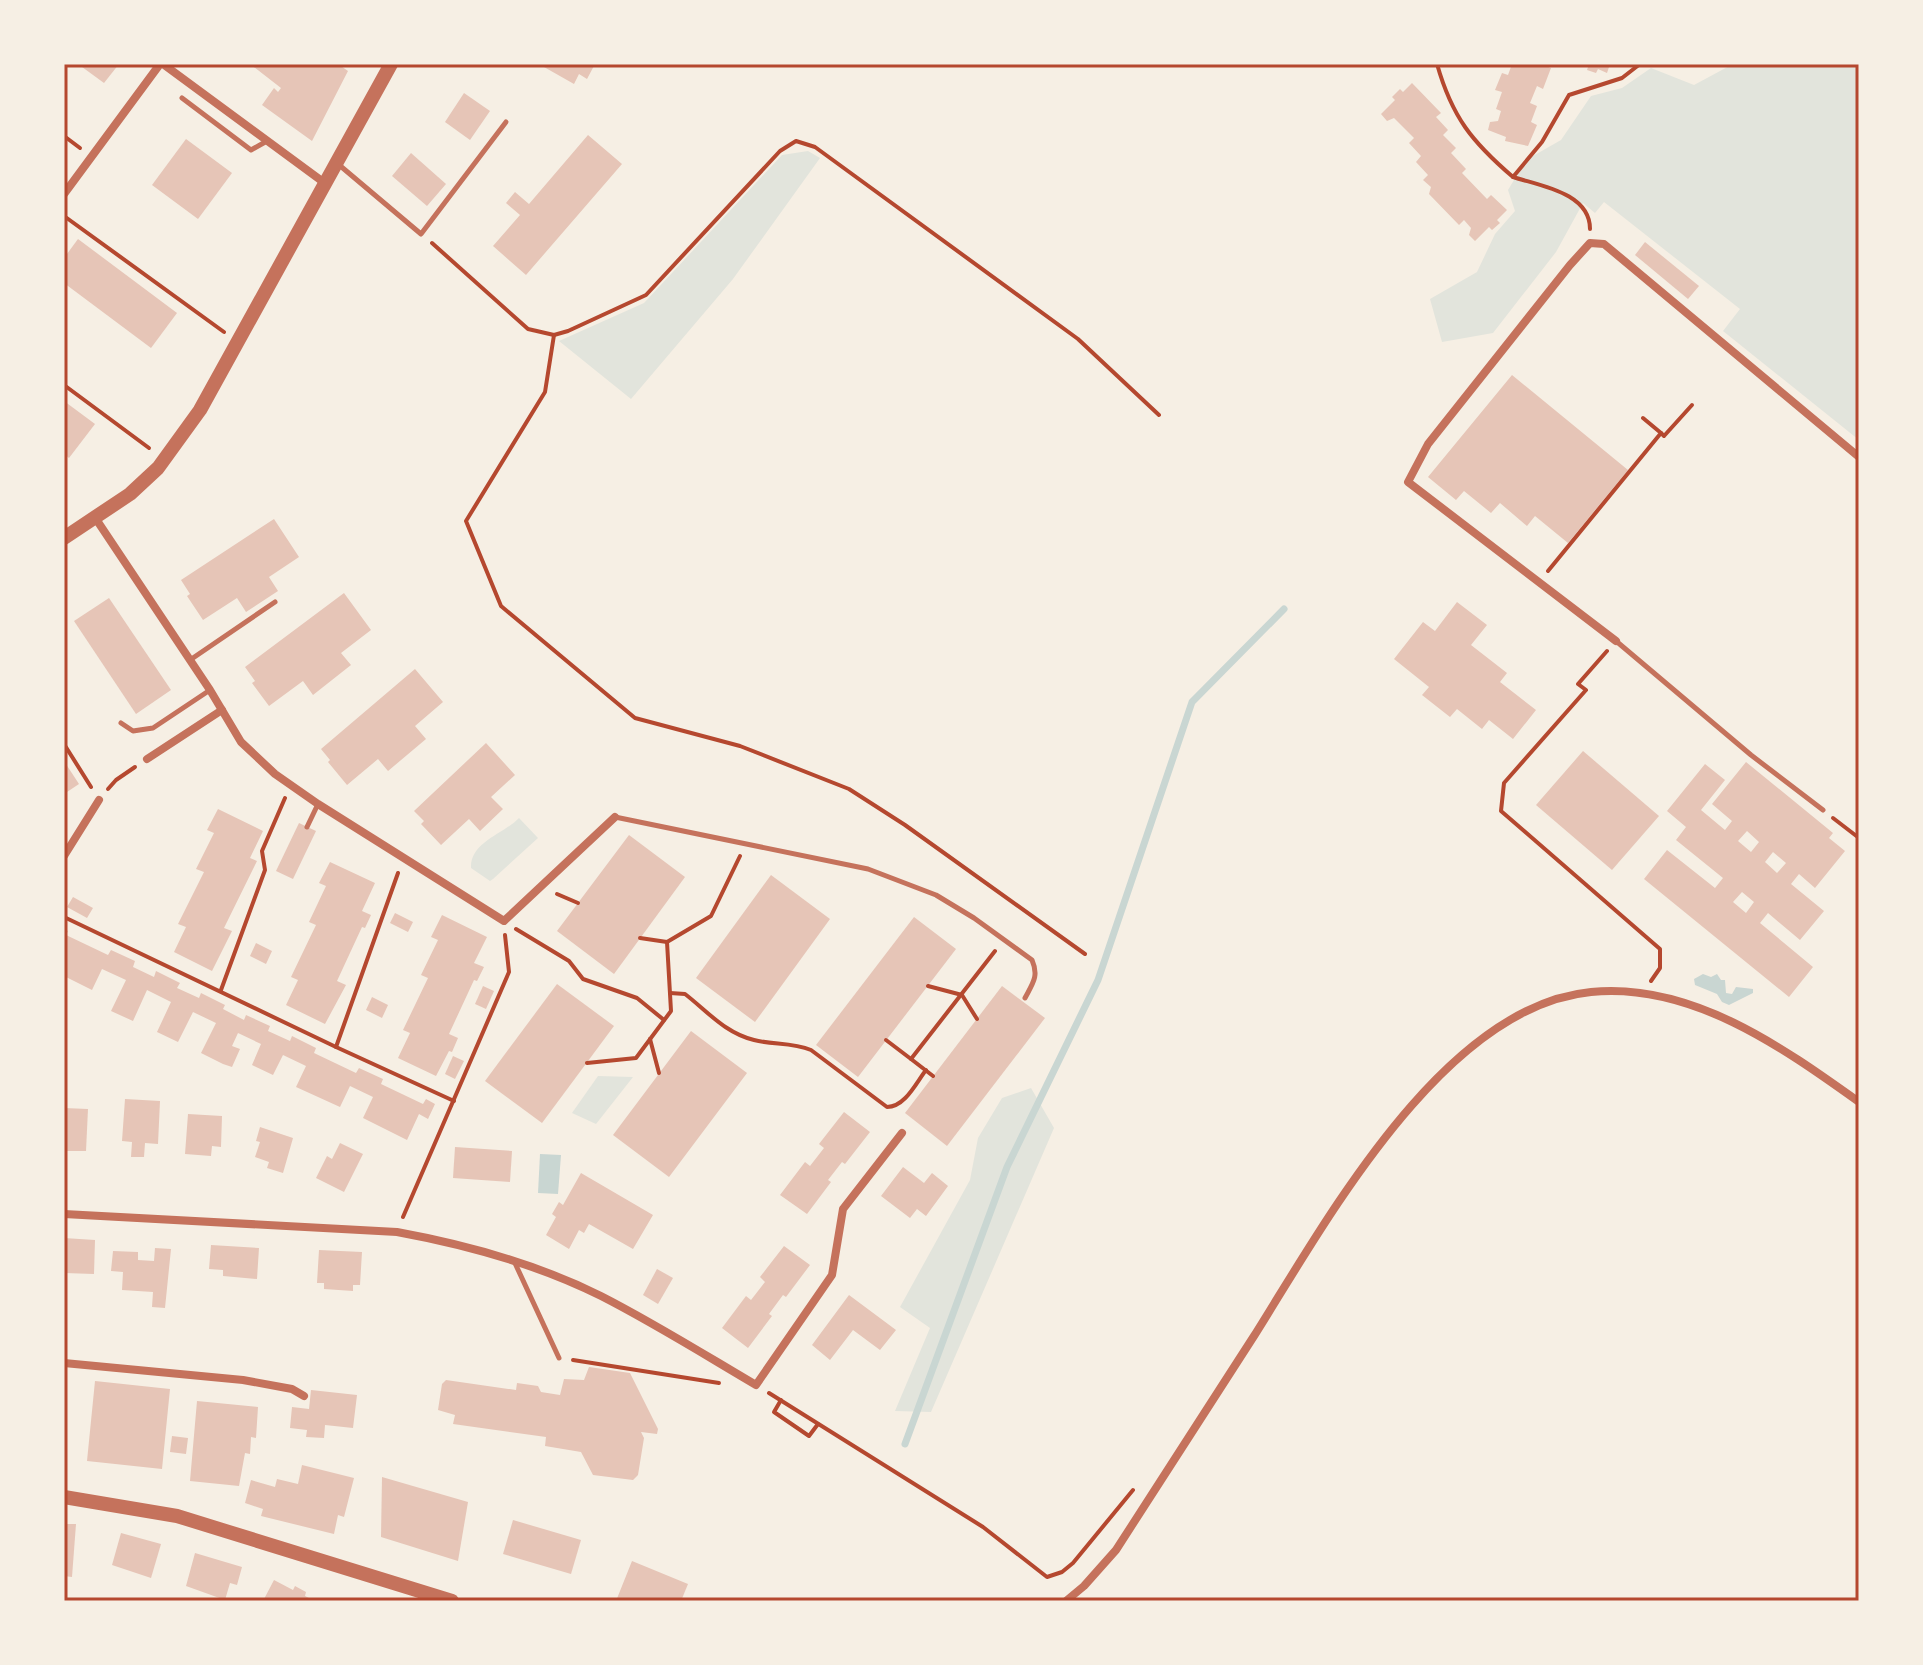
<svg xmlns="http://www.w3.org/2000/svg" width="1923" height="1665" font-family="'Open Sans',sans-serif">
	<rect width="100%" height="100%" fill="#f6efe4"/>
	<!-- green -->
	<g fill="#e2e4dc">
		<path d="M1733 64H1859V440L1723 331 1740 309 1604 202 1595 213 1583 203 1556 252 1493 333 1442 342 1430 299 1477 272 1495 234 1515 211 1508 190 1526 160 1561 140 1591 96 1622 88 1651 68 1694 85Z"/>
		<path d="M808 151 820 158 733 279 631 399 559 341 644 303 782 155Z"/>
		<path d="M519 818 538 838 493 879 490 881 471 868C470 842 504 834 519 818Z"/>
		<path d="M598 1076 633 1077 596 1124 572 1113Z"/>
		<path d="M1031 1088 1054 1128 931 1412 895 1411 930 1328 900 1307 970 1180 978 1138 1002 1098Z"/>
	</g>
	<!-- water -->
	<g fill="#c9d6d2">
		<path d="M1703 974 1711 977 1717 974 1721 980H1725L1726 993 1732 994 1736 987 1753 989V993L1729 1005 1722 1002 1717 994 1695 985 1694 979Z"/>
		<path d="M540 1154 561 1155 558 1194 538 1193Z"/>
	</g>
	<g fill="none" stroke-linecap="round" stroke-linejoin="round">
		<!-- stream -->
		<path stroke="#c9d6d2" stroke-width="7" d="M905 1444 1007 1167 1098 980 1192 702 1284 609"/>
	</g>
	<!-- building -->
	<g fill="#e6c5b7" fill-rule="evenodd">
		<path d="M78 64H119L104 83Z"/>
		<path d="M250 64H338L348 71 312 141 262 105 274 88 278 92 281 88Z"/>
		<path d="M545 64H595L587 79 579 74 574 84 544 67Z"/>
		<path d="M1512 64H1541L1551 68 1543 89 1537 86 1530 103 1537 106 1531 122 1537 125 1528 146 1505 141 1506 137 1488 130 1490 122 1498 121 1501 111 1496 109 1502 92 1495 90 1502 73 1508 75Z"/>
		<path d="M1589 64H1610L1607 73 1598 69 1596 73 1587 70Z"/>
		<path d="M1412 83 1441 113 1436 117 1448 130 1443 135 1456 148 1451 153 1466 169 1462 173 1487 199 1491 195 1507 210 1497 220 1500 223 1492 230 1489 227 1475 241 1469 235 1471 228 1464 220 1459 225 1429 194 1431 187 1423 180 1428 175 1416 162 1421 156 1409 143 1414 138 1394 118 1387 121 1381 114 1395 100 1392 97 1400 89 1403 92Z"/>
		<path d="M464 93 490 111 470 140 445 122Z"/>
		<path d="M588 135 622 164 526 275 493 246 520 215 506 203 515 192 529 204Z"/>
		<path d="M186 139 232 173 198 219 152 185Z"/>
		<path d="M411 153 446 184 427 206 392 176Z"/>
		<path d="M78 239 177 313 151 348 64 283V258Z"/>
		<path d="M1645 242 1699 286 1688 299 1635 255Z"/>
		<path d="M1512 375 1628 470 1568 543 1535 516 1527 526 1500 503 1491 513 1464 491 1456 500 1428 477Z"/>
		<path d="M64 401 95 424 69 458 64 454Z"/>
		<path d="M274 519 299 557 269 577 278 591 246 612 237 598 203 620 187 596 190 594 181 580Z"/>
		<path d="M344 593 371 630 341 653 351 665 313 695 303 681 269 706 252 683 255 681 245 667Z"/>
		<path d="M109 598 171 690 136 714 74 621Z"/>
		<path d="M1457 602 1487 625 1471 645 1507 673 1500 682 1536 710 1513 739 1489 720 1482 729 1457 709 1450 717 1422 695 1429 687 1394 659 1423 622 1435 631Z"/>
		<path d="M415 669 443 702 415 726 426 739 388 771 378 759 347 785 328 762 330 760 321 749Z"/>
		<path d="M486 743 515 775 491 797 503 809 480 831 469 819 441 845 421 824 424 821 414 811Z"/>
		<path d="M1583 751 1659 816 1612 870 1536 805Z"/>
		<path d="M64 761 79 784 64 794Z"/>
		<path d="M1746 762 1833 833 1829 838 1845 851 1815 888 1799 874 1791 884 1824 911 1800 940 1768 913 1760 923 1813 967 1789 997 1644 879 1667 850 1715 888 1723 878 1676 840 1686 827 1667 811 1705 764 1725 780 1701 810 1725 830 1732 821 1712 804ZM1747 831 1759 842 1751 852 1738 841ZM1773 852 1786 863 1777 873 1765 862ZM1742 892 1754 902 1746 913 1733 902Z"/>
		<path d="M218 809 263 831 250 858 257 861 224 928 232 931 212 971 174 952 186 927 178 924 204 872 196 869 214 833 207 830Z"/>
		<path d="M299 823 316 831 293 879 276 871Z"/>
		<path d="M629 835 685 877 614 974 557 931Z"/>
		<path d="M330 862 375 883 362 911 371 915 365 928 362 927 337 981 346 985 325 1024 286 1005 298 980 291 977 316 925 309 922 326 886 319 883Z"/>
		<path d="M771 875 830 919 755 1022 696 978Z"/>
		<path d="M73 897 93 908 87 918 67 907Z"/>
		<path d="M395 913 413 922 408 932 390 923Z"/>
		<path d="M442 915 487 937 474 963 484 967 477 981 474 980 449 1034 458 1038 452 1052 449 1051 436 1076 398 1058 410 1033 403 1030 428 978 421 975 438 940 431 937Z"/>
		<path d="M914 917 956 949 858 1077 816 1045Z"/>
		<path d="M64 929 68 931 66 935 108 955 111 950 135 961 133 967 154 977 156 971 180 983 177 988 199 998 201 993 225 1005 223 1009 244 1020 246 1015 270 1026 268 1031 290 1041 292 1036 316 1048 314 1053 356 1073 359 1068 383 1079 381 1084 423 1104 426 1099 435 1104 428 1119 419 1114 407 1140 363 1118 373 1097 350 1086 340 1107 296 1087 306 1066 283 1055 273 1075 252 1065 261 1044 238 1033 232 1046 240 1049 232 1067 223 1064 201 1053 216 1023 193 1012 178 1042 157 1032 171 1002 147 990 133 1021 111 1011 126 980 102 969 92 990 64 976Z"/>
		<path d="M256 943 272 951 266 964 250 956Z"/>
		<path d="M557 984 614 1026 542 1123 485 1081Z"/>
		<path d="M483 986 494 991 486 1009 475 1004Z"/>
		<path d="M1002 986 1045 1018 947 1146 905 1113Z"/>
		<path d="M372 997 388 1005 382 1018 366 1010Z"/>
		<path d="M691 1031 747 1073 669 1177 613 1135Z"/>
		<path d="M453 1056 464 1061 455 1079 445 1074Z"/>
		<path d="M125 1099 160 1101 158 1144 145 1143 144 1157H131L132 1142 122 1141Z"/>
		<path d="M64 1108 88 1109 86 1151H64Z"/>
		<path d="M844 1112 870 1132 845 1164 842 1162 828 1180 831 1182 807 1214 780 1195 805 1162 810 1166 824 1148 819 1144Z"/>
		<path d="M188 1114 222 1116 221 1147 212 1146 211 1156 185 1154Z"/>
		<path d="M260 1127 293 1138 283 1173 267 1168 269 1162 255 1157 260 1142 256 1141Z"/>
		<path d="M340 1143 363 1154 344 1192 316 1178 327 1156 332 1159Z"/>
		<path d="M455 1147 512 1151 510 1182 453 1178Z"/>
		<path d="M903 1167 924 1183 932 1173 948 1186 926 1216 917 1209 910 1218 881 1196Z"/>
		<path d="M581 1173 653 1215 633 1249 589 1224 584 1233 579 1230 569 1249 546 1235 556 1217 552 1214 559 1202 563 1205Z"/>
		<path d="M64 1238 95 1240 94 1274 64 1273Z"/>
		<path d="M211 1245 259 1248 257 1279 223 1276V1270L209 1269Z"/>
		<path d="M784 1246 810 1265 786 1297 783 1295 769 1314 772 1316 748 1348 722 1328 746 1296 751 1300 765 1282 760 1277Z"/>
		<path d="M155 1248 171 1249 165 1308 152 1307 153 1292 122 1290 123 1272 111 1271 113 1251 138 1252V1260L154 1261Z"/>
		<path d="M319 1250 362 1252 360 1285H353V1291L324 1289V1283H317Z"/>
		<path d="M657 1269 673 1278 658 1304 643 1295Z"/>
		<path d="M849 1295 896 1330 880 1350 853 1330 830 1360 812 1345Z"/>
		<path d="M589 1367 630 1373 658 1429 657 1434 641 1432 644 1438 638 1475 633 1480 593 1475 581 1452 545 1446 546 1437 453 1424 455 1415 438 1410 442 1384 446 1380 516 1390 517 1383 538 1386 541 1392 560 1395 564 1379 584 1380Z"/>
		<path d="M95 1381 170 1389 162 1469 87 1461Z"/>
		<path d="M311 1390 357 1395 353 1428 325 1425 324 1438 306 1437 307 1430 290 1428 292 1407 309 1409Z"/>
		<path d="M197 1401 258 1407 256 1438 251 1437 250 1454 245 1453 239 1486 190 1481Z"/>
		<path d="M172 1436 188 1438 186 1454 170 1452Z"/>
		<path d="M302 1465 354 1478 344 1517 338 1515 334 1534 261 1516 263 1509 245 1503 251 1480 275 1487 277 1479 298 1484Z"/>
		<path d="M382 1477 468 1502 458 1561 381 1537Z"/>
		<path d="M513 1520 581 1540 571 1574 503 1554Z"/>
		<path d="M64 1524H76L72 1577 64 1576Z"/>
		<path d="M121 1533 161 1544 151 1578 112 1565Z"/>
		<path d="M195 1553 242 1567 237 1585 230 1583 225 1600 186 1586Z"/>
		<path d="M632 1561 688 1584 681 1601H616Z"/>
		<path d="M274 1580 293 1590 295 1586 306 1592 305 1596 315 1601H263Z"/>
	</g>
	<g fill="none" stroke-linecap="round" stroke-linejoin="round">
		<!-- path -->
		<g stroke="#b5482f" stroke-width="4">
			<path d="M1437 64C1452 117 1472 142 1513 177L1542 142 1569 95 1622 78 1640 64"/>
			<path d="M64 136 80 148"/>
			<path d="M1513 177C1541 186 1590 193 1590 229"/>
			<path d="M64 216 224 332"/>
			<path d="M432 243 528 329 554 335 568 331 646 295 780 151 796 141 815 147 1078 339 1159 415"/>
			<path d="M554 335 545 392 466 521 501 606 635 718 740 746 849 789 905 825 1085 954"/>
			<path d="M64 385 149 448"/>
			<path d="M1661 433 1664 436 1692 405"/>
			<path d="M1548 571 1661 433 1643 418"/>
			<path d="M1607 651 1578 684 1586 690 1504 783 1501 811 1660 949V968L1651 981"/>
			<path d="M64 744 91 787"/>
			<path d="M108 789 116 780 135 767"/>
			<path d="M1833 818 1859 838"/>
			<path d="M557 894 578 903"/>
			<path d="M64 917 336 1047 454 1101"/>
			<path d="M516 929 569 961 583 979 637 998 664 1020"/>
			<path d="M640 938 667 942"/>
			<path d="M928 986 962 995 977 1019"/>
			<path d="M221 990 265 870 262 851 285 798"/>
			<path d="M670 993 685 994C707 1011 725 1033 754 1040 773 1045 792 1042 811 1050L887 1107C905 1107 916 1083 926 1070"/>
			<path d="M650 1039 659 1073"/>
			<path d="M886 1040 911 1059"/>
			<path d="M336 1047 398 873"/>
			<path d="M587 1063 636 1058 671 1011 667 942 711 916 740 856"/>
			<path d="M933 1076 911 1059 995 951"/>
			<path d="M403 1217 509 972 505 935"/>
			<path d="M573 1360 719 1383"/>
			<path d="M769 1393 983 1527 1047 1577 1062 1572 1073 1563 1133 1490"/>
			<path d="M781 1400 774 1412 809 1436 818 1424"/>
		</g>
		<!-- service -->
		<g stroke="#c5725c" stroke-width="5">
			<path d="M182 98 251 150 267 141"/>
			<path d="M338 164 421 234 506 122"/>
			<path d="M1616 641 1751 755 1823 810"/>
			<path d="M190 660 275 602"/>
			<path d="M121 723 133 731 153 728 210 690"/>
			<path d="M615 817 868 869 936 895 974 918 1032 960C1039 976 1033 983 1025 998"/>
			<path d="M307 827 318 804"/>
			<path d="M514 1261 559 1358"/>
		</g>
		<!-- minor -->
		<g stroke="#c5725c" stroke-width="8">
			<path d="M163 64 326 184"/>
			<path d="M64 194 160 64"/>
			<path d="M96 519 210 690 241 742 275 774 318 804 504 921 615 817"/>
			<path d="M1616 641 1408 482 1428 444 1570 265 1590 243 1604 244 1859 457"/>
			<path d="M147 759 222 710"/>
			<path d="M64 856 99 800"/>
			<path d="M64 1214 397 1232C468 1245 537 1264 601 1296 654 1323 705 1355 756 1385L832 1275 843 1209 902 1133"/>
			<path d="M64 1363 243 1380 292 1389 304 1396"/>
			<path d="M1066 1601 1084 1586 1116 1550C1162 1479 1208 1407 1254 1336 1326 1222 1443 1006 1591 992 1691 982 1782 1047 1859 1102"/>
		</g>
		<!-- tertiary -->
		<g stroke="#c5725c" stroke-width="14">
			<path d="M64 538 130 494 158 468 200 410 391 64"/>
			<path d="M64 1497 177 1516 452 1601"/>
		</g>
	</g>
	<!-- border -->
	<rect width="1923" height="1665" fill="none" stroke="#f6efe4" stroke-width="132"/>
	<rect x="66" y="66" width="1791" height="1533" fill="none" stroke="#b5482f" stroke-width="3"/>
</svg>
